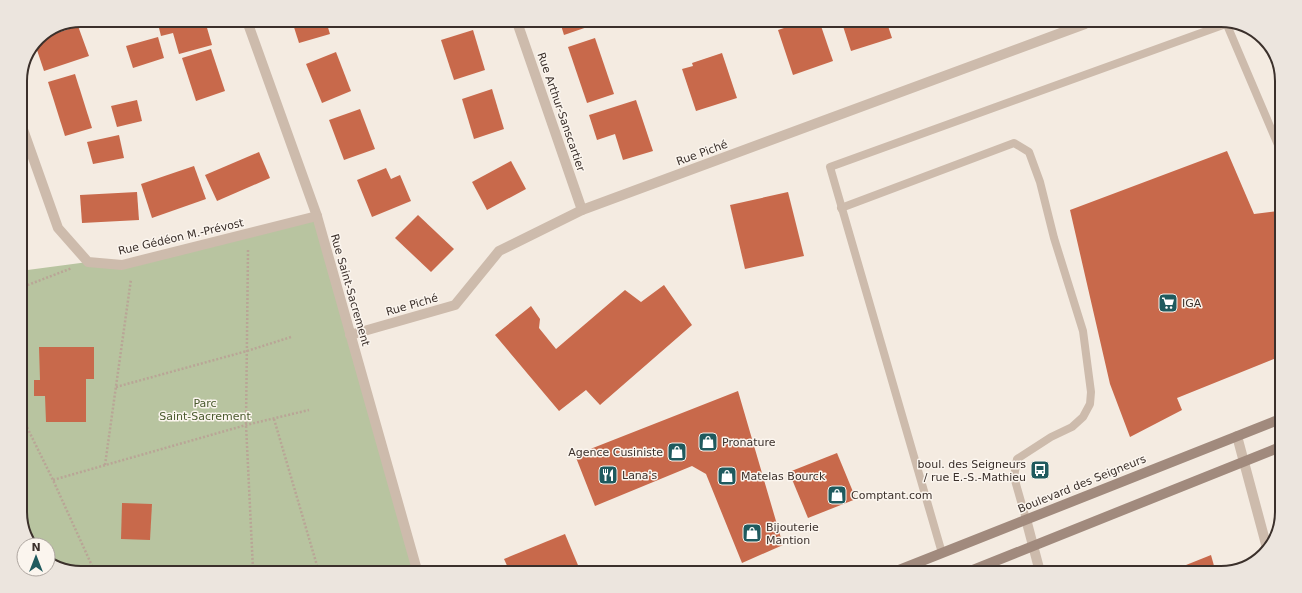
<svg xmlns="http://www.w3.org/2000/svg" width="1302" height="593" font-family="'DejaVu Sans',sans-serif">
	<rect width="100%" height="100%" fill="#f4ebe1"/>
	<!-- green -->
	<path fill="#b8c4a0" d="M317 216 417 570 57 568 48 561V545H30L20 516V271L88 262 122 265Z"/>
	<!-- building -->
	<g fill="#c8694b">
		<path d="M157 20 205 21 212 45 179 54 173 33 161 36Z"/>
		<path d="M292 21H326L330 34 299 43Z"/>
		<path d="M560 22H595L596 24 564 35Z"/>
		<path d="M799 23H820L833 61 793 75 778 30Z"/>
		<path d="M842 23H887L892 38 851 51Z"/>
		<path d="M78 26 89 56 44 71 35 44 38 38 56 30 57 33Z"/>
		<path d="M473 30 485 70 454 80 441 40Z"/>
		<path d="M158 37 164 58 133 68 126 46Z"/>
		<path d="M595 38 614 94 587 103 568 47Z"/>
		<path d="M211 49 225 91 196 101 182 58Z"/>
		<path d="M336 52 351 91 322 103 306 64Z"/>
		<path d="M722 53 737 98 696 111 682 69 693 66 692 63Z"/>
		<path d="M75 74 92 128 65 136 48 82Z"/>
		<path d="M492 89 504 129 474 139 462 99Z"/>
		<path d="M137 100 142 121 117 127 111 106Z"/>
		<path d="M636 100 653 151 623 160 615 134 597 140 589 115Z"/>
		<path d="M360 109 375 149 344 160 329 120Z"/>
		<path d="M119 135 124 158 93 164 87 142Z"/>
		<path d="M1227 151 1254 214 1278 211 1280 217V245L1275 248 1280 259 1279 357 1177 398 1182 410 1130 437 1110 384 1070 210Z"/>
		<path d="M259 152 270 178 217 201 205 175Z"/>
		<path d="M511 161 526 189 487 210 472 182Z"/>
		<path d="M194 166 206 199 152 218 141 184Z"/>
		<path d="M386 168 391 179 400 175 411 201 372 217 357 180Z"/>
		<path d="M137 192 139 220 82 223 80 195Z"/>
		<path d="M788 192 804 256 745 269 730 205Z"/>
		<path d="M418 215 454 249 431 272 395 238Z"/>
		<path d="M664 285 692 325 600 405 586 390 559 411 495 335 531 306 540 319 539 328 556 349 625 290 641 302Z"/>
		<path d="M39 347H94V379H86V422H46L45 396H34V380H40Z"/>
		<path d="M738 391 783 545 742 563 706 474 692 466 595 506 575 455Z"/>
		<path d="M837 453 856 499 808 518 789 472Z"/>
		<path d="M122 503 152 504 150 540 121 539Z"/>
		<path d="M565 534 580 570H509L504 559Z"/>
		<path d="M1211 555 1216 573H1166Z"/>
	</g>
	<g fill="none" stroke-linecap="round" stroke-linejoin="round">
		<!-- path -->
		<g stroke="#b9a596" stroke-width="2.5" stroke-dasharray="2 2" stroke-linecap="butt">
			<path d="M248 250 246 425 253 569"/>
			<path d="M20 288 72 268"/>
			<path d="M116 387 247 351 291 337"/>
			<path d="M20 413 53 480 93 568"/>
			<path d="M274 419 318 569"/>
			<path d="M105 465 131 279"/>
			<path d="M53 480 246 425 309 410"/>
		</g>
		<!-- lane -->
		<g stroke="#cdbbac" stroke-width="8">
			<path d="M1227 25 1281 152"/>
			<path d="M841 208 1014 143 1029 152 1040 182 1054 238 1083 331 1091 392 1090 404 1083 417 1072 427 1051 437 1017 459 1014 477 1026 519"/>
			<path d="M942 553 830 167 1223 25"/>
		</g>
		<!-- street -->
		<g stroke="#cdbbac" stroke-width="10">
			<path d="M247 21 317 216 417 570"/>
			<path d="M517 22 582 210"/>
			<path d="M20 121 58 228 88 262 122 265 317 216"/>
			<path d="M350 335 455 305 499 251 582 210 1085 24"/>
			<path d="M1237 436 1267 548"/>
			<path d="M1026 519 1040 572"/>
		</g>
		<!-- secondary -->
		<g stroke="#a18a7d" stroke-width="10">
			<path d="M894 572 1278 420"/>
			<path d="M968 572 1278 448"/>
		</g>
	</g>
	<!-- icons -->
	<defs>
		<symbol id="supermarket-square" viewBox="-11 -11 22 22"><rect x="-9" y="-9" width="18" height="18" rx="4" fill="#1f5a5e" stroke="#fbf5ee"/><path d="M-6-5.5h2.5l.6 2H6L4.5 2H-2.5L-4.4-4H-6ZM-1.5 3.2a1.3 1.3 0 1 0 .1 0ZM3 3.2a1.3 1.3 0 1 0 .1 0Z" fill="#fff"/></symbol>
		<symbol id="shop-square" viewBox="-11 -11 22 22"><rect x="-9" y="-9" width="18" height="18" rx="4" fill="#1f5a5e" stroke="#fbf5ee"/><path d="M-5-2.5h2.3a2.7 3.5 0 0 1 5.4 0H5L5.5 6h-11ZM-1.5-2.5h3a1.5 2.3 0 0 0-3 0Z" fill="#fff"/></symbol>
		<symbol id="bus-square" viewBox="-11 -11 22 22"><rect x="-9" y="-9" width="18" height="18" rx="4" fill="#1f5a5e" stroke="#fbf5ee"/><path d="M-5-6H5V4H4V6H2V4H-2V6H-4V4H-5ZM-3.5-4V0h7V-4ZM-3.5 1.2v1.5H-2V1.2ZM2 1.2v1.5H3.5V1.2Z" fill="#fff"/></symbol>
		<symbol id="restaurant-square" viewBox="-11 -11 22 22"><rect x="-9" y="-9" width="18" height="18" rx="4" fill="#1f5a5e" stroke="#fbf5ee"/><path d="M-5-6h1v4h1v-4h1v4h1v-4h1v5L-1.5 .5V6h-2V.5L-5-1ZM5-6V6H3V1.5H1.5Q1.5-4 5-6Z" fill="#fff"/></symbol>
	</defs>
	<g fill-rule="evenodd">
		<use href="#supermarket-square" x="1157" y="292" width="22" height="22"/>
		<use href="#shop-square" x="697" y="431" width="22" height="22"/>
		<use href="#shop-square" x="666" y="441" width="22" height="22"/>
		<use href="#bus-square" x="1029" y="459" width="22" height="22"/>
		<use href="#restaurant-square" x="597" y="464" width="22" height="22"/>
		<use href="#shop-square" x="716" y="465" width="22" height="22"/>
		<use href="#shop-square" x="826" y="484" width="22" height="22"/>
		<use href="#shop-square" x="741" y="522" width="22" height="22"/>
	</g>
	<g text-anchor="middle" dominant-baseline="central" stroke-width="3" stroke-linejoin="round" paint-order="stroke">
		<!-- street labels -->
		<g font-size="11" fill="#3b302b" stroke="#fbf5ee">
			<text transform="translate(561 112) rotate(71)">Rue Arthur-Sanscartier</text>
			<text transform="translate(702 153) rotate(-20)">Rue Piché</text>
			<text transform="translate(181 237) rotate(-13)">Rue Gédéon M.-Prévost</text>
			<text transform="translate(350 290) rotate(74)">Rue Saint-Sacrement</text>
			<text transform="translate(412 305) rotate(-16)">Rue Piché</text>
			<text transform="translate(1082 484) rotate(-22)">Boulevard des Seigneurs</text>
		</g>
		<!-- poi labels -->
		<g font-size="11" fill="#3b302b" stroke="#fbf5ee" text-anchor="start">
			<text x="1182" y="303">IGA</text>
			<text x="722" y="442">Pronature</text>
			<text x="663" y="452" text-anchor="end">Agence Cusiniste</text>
			<text x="1026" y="464" text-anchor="end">boul. des Seigneurs<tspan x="1026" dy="13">/ rue E.-S.-Mathieu</tspan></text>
			<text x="622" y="475">Lana's</text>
			<text x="741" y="476">Matelas Bourck</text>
			<text x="851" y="495">Comptant.com</text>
			<text x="766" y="527">Bijouterie<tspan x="766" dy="13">Mantion</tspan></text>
		</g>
		<!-- park labels -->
		<g font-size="11" fill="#4a5a2e" stroke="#fbf5ee">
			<text x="205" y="403">Parc<tspan x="205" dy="13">Saint-Sacrement</tspan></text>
		</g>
	</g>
	<!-- crop -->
	<path d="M0 0H1302V593H0ZM81 27H1221A54 54 0 0 1 1275 81V512A54 54 0 0 1 1221 566H81A54 54 0 0 1 27 512V81A54 54 0 0 1 81 27Z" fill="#ece5de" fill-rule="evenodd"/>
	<path fill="none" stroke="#3b302b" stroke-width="2" d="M81 27H1221A54 54 0 0 1 1275 81V512A54 54 0 0 1 1221 566H81A54 54 0 0 1 27 512V81A54 54 0 0 1 81 27Z"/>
	<!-- north arrow -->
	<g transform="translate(36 557)"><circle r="19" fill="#fbf5ee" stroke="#aea6a0"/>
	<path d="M0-3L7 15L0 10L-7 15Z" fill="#1f5a5e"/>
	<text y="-6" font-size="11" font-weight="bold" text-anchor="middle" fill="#3b302b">N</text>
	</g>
</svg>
